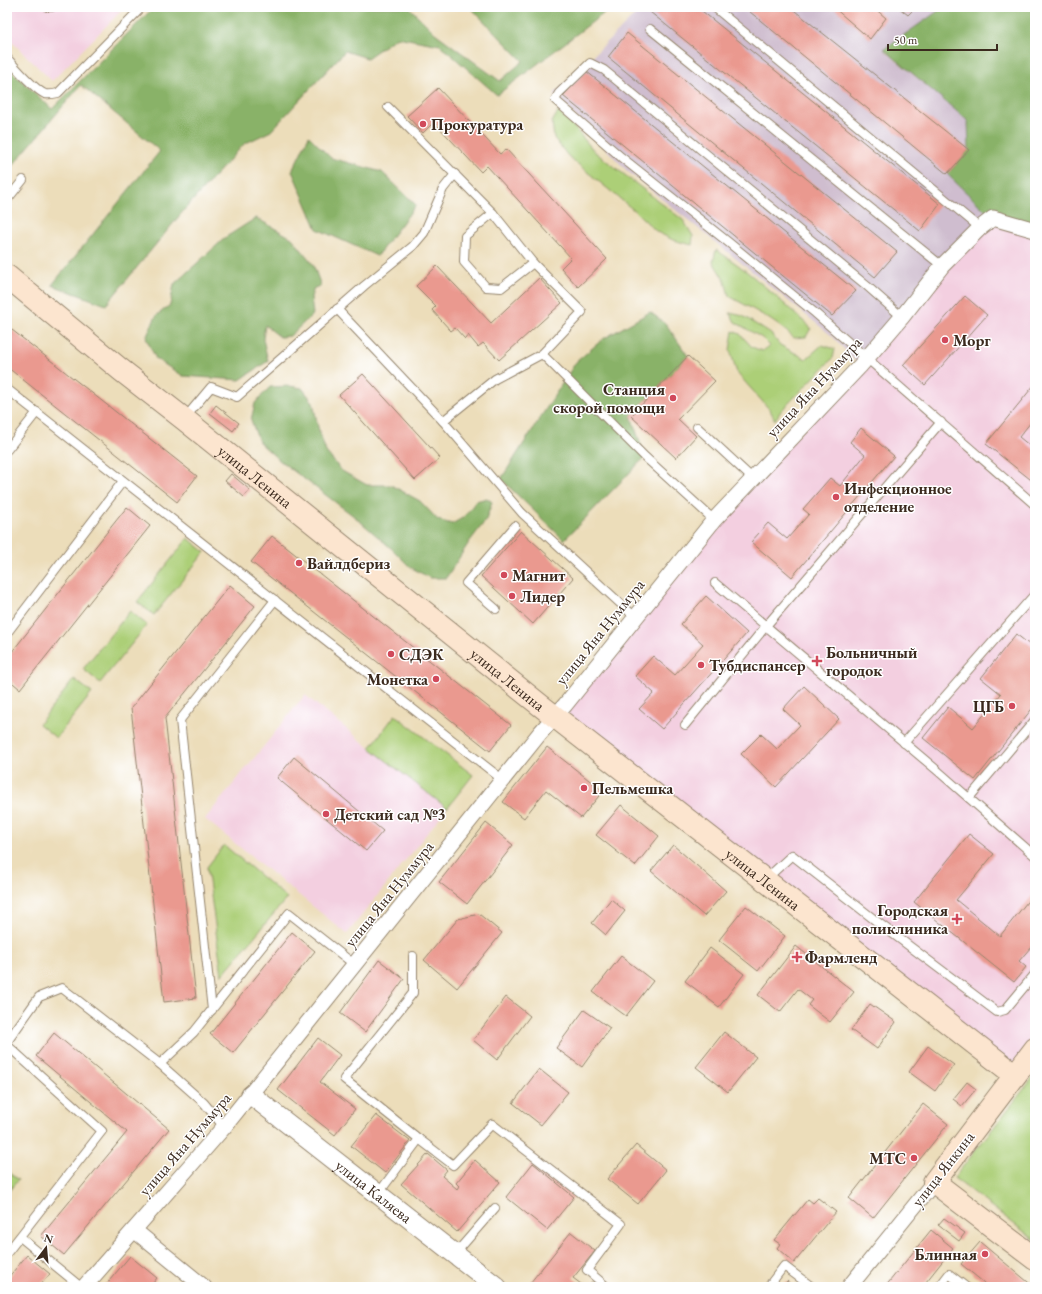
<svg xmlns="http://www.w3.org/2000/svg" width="1042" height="1294" font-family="'EB Garamond',serif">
	<rect width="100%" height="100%" fill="#fff"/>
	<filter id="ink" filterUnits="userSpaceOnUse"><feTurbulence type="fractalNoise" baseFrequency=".025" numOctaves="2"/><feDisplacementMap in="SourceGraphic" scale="8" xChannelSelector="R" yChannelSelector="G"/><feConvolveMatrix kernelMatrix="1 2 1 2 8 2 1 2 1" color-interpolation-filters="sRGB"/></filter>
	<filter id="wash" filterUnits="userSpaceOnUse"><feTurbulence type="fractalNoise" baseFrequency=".012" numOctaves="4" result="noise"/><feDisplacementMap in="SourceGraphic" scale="16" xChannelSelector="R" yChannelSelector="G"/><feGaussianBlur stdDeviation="0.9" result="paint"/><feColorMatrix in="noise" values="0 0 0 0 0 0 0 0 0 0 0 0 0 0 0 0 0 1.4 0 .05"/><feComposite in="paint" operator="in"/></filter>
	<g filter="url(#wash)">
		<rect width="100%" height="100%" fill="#ecddba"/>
		<!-- built -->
		<g fill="#f3cfe0">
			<path d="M7 7H125L52 81 7 37Z"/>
			<path d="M993 218 1035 230V1049L1015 1075 555 716 635 617Z"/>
			<path d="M305 695 370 748 447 808 347 934 205 819Z"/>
		</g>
		<!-- industrial -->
		<path fill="#cfbdcf" d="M643 7H944L884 50 968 121 969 150 993 218 860 366 832 336 627 171 554 94Z"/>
		<!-- green -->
		<g fill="#accf77" stroke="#747c4a">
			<path d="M558 112 572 125 595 152 683 220 693 236 692 245 673 240 657 232 636 212 568 156 554 138 552 122Z"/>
			<path d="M716 250C749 270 782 302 811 328L806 337 794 338C775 320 752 309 729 296L725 281 713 262Z"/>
			<path d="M730 313 743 316 771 334 780 345 806 359 822 345 835 349 833 358 781 411 775 420 770 410 737 373 730 350 733 331 740 334 752 347 762 351 770 346 762 338 735 322Z"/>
			<path d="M188 538 205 552 154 615 137 602Z"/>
			<path d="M130 611 147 625 100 683 83 669Z"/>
			<path d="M74 679 92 693 56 738 39 724Z"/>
			<path d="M395 715 473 775 447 808 370 748Z"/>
			<path d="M224 845 287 898 222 975 207 867Z"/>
			<path d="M1035 1075V1240L954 1178Z"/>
			<path d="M7 1171 18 1180 7 1193Z"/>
		</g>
		<!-- forest -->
		<g fill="#89b268" stroke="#626e43">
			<path d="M154 7H409L435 33 500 81 523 61 470 7H612L497 95 440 45 397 37 367 58 345 51 271 131 244 144 185 209 106 305 52 285 160 151 81 85 7 172V67L52 109Z"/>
			<path d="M944 7H1035V230L993 218 947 174 969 150 968 121 884 49Z"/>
			<path d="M309 136 331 158 382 172 416 205 377 256 317 229 292 171Z"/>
			<path d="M256 218 292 238 313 264 321 286 314 288 311 297 313 314 290 336 280 337 265 325 263 339 268 361 240 380 183 376 156 359 146 338 156 316 170 305 174 284 226 237Z"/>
			<path d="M650 312 666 324 688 356 631 416 645 457 564 540 501 479 576 362 603 339Z"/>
			<path d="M290 386 302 388 313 402 318 427 326 452 342 471 367 485H391L420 501 438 520 452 524 464 517 476 501 487 498 492 502 486 520 470 541 446 578H430L410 567 392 549 355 517 279 460 259 442 251 420 255 403 270 387Z"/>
		</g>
		<g id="blocks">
			<!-- building -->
			<g fill="#ea998f">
				<path d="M654 7H697L940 204 920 231 650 12Z"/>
				<path d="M744 7H790L969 150 947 174Z"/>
				<path d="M833 7H873L886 18 870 39Z"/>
				<path d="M898 7H916L908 15Z"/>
				<path d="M627 33 897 252 875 277 608 57Z"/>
				<path d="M586 71 856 291 832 316 563 96Z"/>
				<path d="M438 88 500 154 506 149 607 259 578 287 561 268 571 258 487 166 481 172 434 122 423 133 407 116Z"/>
				<path d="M437 266 491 323 539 278 562 303 499 360 483 343 478 347 468 335 465 339 455 328 451 331 432 310 436 306 416 286Z"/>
				<path d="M965 296 987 315 925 385 903 365Z"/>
				<path d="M7 326 197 476 177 502 7 367Z"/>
				<path d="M688 356 715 381 678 419 696 436 676 458 631 416Z"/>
				<path d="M363 374 440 458 415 480 339 395Z"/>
				<path d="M1035 384V417L1019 437 1035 450V483L986 444Z"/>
				<path d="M216 405 239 423 233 431 210 413Z"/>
				<path d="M861 428 894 456 792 577 751 542 768 523 787 539 809 514 803 509 830 478 840 486 865 455 850 442Z"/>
				<path d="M231 474 250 490 244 497 225 481Z"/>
				<path d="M127 507 150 526 20 689 7 678V658Z"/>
				<path d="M521 531 573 578 533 624 481 576Z"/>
				<path d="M272 536 511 725 490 751 251 562Z"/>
				<path d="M230 585 255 606 165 718 196 998 164 1002 131 708Z"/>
				<path d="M706 596 747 633 662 729 639 709 654 693 635 676 653 656 675 675 703 644 681 624Z"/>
				<path d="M1016 634 1035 649V705L975 780 923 738 948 707 973 728 1001 694 981 678Z"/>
				<path d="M804 686 839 719 776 787 741 754 761 734 777 749 800 725 783 709Z"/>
				<path d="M547 747 603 791 581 818 546 790 524 818 503 802Z"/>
				<path d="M294 757 383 831 366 851 277 778Z"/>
				<path d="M621 805 659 836 635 866 596 835Z"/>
				<path d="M486 823 513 845 467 904 439 882Z"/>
				<path d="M969 834 994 854 956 900 1000 936 1035 892V951L1031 947 1019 961 1026 967 1014 982 914 902Z"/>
				<path d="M673 845 726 891 704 916 651 871Z"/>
				<path d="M611 899 625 911 606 935 592 923Z"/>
				<path d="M746 906 785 936 758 971 719 940Z"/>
				<path d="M479 914 502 933 457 988 424 960 458 919Z"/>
				<path d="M292 932 315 951 233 1053 210 1034Z"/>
				<path d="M796 946 854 992 830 1022 808 1005 812 1000 798 989 780 1012 758 995Z"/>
				<path d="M710 948 744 974 719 1007 685 981Z"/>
				<path d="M621 956 653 981 626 1016 593 992Z"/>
				<path d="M379 960 404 979 365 1032 340 1013Z"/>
				<path d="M506 997 530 1016 497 1060 473 1040Z"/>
				<path d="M870 1004 896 1022 877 1049 851 1030Z"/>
				<path d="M584 1010 610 1028 582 1067 556 1048Z"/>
				<path d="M724 1032 756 1057 728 1092 696 1067Z"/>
				<path d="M54 1033 169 1129 64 1255 41 1236 127 1132 36 1056Z"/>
				<path d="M318 1038 340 1055 320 1082 355 1109 335 1135 278 1090Z"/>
				<path d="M928 1046 954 1065 935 1091 909 1072Z"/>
				<path d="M539 1069 568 1092 541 1125 513 1103Z"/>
				<path d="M967 1082 976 1089 962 1106 953 1099Z"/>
				<path d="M923 1104 948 1124 873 1218 849 1198Z"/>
				<path d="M376 1115 410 1141 385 1173 351 1146Z"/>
				<path d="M636 1145 666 1170 638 1204 607 1179Z"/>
				<path d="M428 1154 447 1170 442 1176 457 1189 459 1186 456 1183 475 1160 500 1182 457 1232 401 1184Z"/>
				<path d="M533 1163 574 1197 547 1230 506 1197Z"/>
				<path d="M818 1198 836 1212 794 1263 777 1248 780 1244 774 1240 808 1199 813 1203Z"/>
				<path d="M944 1218 965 1233 959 1241 938 1225Z"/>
				<path d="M931 1230 953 1248 922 1287H885Z"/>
				<path d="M571 1232 595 1251 573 1278 585 1287H535L530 1283Z"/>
				<path d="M980 1242 1034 1287H989L961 1264Z"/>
				<path d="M27 1255 50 1274 39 1287H7V1279Z"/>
				<path d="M130 1256 157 1278 150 1287H104Z"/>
				<path d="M787 1281 794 1287H782Z"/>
				<path d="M592 1282 598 1287H588Z"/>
			</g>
		</g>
	</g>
	<g filter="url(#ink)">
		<use href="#blocks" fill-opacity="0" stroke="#94846c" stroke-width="1"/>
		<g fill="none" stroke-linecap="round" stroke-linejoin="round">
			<defs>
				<g id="service">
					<path d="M47 7H52"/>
					<path d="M714 7 980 228"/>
					<path d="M650 29 942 266"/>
					<path d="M7 58C16 68 34 89 45 94 50 95 54 94 58 93L142 7"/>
					<path d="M388 107 493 213 533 263 582 312 542 354"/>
					<path d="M7 200 23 180"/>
					<path d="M493 213 465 236 464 262 486 287 501 288 533 263"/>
					<path d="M337 309 443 421 522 513 635 617"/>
					<path d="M902 317 867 286 604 70 590 63 559 93 555 100 621 157 728 242 815 313 1035 505"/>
					<path d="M7 389 503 780"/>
					<path d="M185 418 211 387 237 397 364 286 413 246 424 233 443 189 455 174"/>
					<path d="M443 421 495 379 542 354 645 457 714 520"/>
					<path d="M697 427 753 479"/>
					<path d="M7 450 37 412"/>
					<path d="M715 583 938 771 1035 856"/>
					<path d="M496 609 466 583 515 526"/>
					<path d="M7 633 123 481"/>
					<path d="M685 725 766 626 941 422"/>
					<path d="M904 743 1035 594"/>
					<path d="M969 798 1035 720"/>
					<path d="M766 879 792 855 880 924 997 1012 1005 1010 1035 974"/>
					<path d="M413 956V993L344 1079 419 1139"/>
					<path d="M212 1010 180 720 275 600"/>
					<path d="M7 1042 39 997 62 988 160 1064 204 1103 224 1127"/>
					<path d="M7 1045 102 1131 7 1253"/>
					<path d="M160 1064 194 1032 289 913 355 965"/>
					<path d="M378 1194 419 1139 453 1165 492 1124 621 1224 587 1270 607 1287"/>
					<path d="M20 1237 81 1287"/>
					<path d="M455 1254 495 1208"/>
					<path d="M768 1287 784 1266 812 1287"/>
					<path d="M939 1287 949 1274 966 1287"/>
				</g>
				<g id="minor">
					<path d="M134 1230 204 1287"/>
					<path d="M84 1287 224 1127 540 733 565 705 714 520 860 366 902 317 942 266 980 228 993 218 1035 230"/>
					<path d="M849 1287 934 1182"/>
				</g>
				<g id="tertiary">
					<path id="s1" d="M251 1095 497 1287"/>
				</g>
				<g id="secondary">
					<path id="s2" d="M7 276 121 370 184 419 540 705 1015 1075"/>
					<path d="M1035 1049 934 1182 1035 1259"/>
				</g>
			</defs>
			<!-- service casing -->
			<use href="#service" stroke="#94846c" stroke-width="10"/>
			<!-- minor casing -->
			<use href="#minor" stroke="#94846c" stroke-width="17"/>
			<!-- tertiary casing -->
			<use href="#tertiary" stroke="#94846c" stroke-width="21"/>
			<!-- secondary casing -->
			<use href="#secondary" stroke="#94846c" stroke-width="24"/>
			<!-- service -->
			<use href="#service" stroke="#fff" stroke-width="8"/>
			<!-- minor -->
			<use href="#minor" stroke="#fff" stroke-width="15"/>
			<!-- tertiary -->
			<use href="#tertiary" stroke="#fff" stroke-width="19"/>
			<!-- secondary -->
			<use href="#secondary" stroke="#fce5cf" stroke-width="22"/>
		</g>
	</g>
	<!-- markers -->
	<g fill="#d1495b" stroke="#fff" stroke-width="1.5">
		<circle cx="423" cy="124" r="4"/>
		<circle cx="945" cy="340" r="4"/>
		<circle cx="673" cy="398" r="4"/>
		<circle cx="836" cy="497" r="4"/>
		<circle cx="299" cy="563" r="4"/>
		<circle cx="504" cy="575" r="4"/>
		<circle cx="512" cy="596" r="4"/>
		<circle cx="391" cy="654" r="4"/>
		<path d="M815 655h4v4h4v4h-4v4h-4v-4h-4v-4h4z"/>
		<circle cx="701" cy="665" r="4"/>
		<circle cx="436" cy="679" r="4"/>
		<circle cx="1012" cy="706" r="4"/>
		<circle cx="584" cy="788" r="4"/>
		<circle cx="326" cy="814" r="4"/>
		<path d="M955 913h4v4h4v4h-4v4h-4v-4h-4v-4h4z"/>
		<path d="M795 951h4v4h4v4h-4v4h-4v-4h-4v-4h4z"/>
		<circle cx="914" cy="1158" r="4"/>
		<circle cx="985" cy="1254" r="4"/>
	</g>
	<g text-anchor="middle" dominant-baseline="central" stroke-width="3" stroke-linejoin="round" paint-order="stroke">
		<!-- poi labels -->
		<g font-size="16" font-weight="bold" fill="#3b2a1e" stroke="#fff" text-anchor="start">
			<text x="431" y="124">Прокуратура</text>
			<text x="953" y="340">Морг</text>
			<text x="665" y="389" text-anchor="end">Станция<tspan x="665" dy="18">скорой помощи</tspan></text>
			<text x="844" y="488">Инфекционное<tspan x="844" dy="18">отделение</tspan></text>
			<text x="307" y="563">Вайлдбериз</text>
			<text x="512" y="575">Магнит</text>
			<text x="520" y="596">Лидер</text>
			<text x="826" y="652">Больничный<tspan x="826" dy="18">городок</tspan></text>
			<text x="399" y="654">СДЭК</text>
			<text x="709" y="665">Тубдиспансер</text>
			<text x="428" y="679" text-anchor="end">Монетка</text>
			<text x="1004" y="706" text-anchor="end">ЦГБ</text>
			<text x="592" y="788">Пельмешка</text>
			<text x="334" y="814">Детский сад №3</text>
			<text x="948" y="910" text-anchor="end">Городская<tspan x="948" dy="18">поликлиника</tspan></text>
			<text x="805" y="957">Фармленд</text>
			<text x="906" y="1158" text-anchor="end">МТС</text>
			<text x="977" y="1254" text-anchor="end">Блинная</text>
		</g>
		<!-- street labels -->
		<g font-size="16" fill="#3b2a1e" stroke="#fff">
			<text transform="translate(814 387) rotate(-47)">улица Яна Нуммура</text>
			<text stroke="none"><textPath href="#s2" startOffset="319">улица Ленина</textPath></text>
			<text transform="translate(600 632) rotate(-51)">улица Яна Нуммура</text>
			<text stroke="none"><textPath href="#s2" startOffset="643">улица Ленина</textPath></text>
			<text stroke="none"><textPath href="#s2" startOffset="967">улица Ленина</textPath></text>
			<text transform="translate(389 894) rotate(-51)">улица Яна Нуммура</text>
			<text transform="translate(185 1144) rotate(-49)">улица Яна Нуммура</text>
			<text transform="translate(943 1169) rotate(-52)">улица Янкина</text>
			<text stroke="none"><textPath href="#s1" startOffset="156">улица Каляева</textPath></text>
		</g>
	</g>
	<!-- margin -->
	<rect width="1042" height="1294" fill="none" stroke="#fff" stroke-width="24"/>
	<!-- north arrow -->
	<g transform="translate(46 1248) rotate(16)" stroke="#ffffff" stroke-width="3" paint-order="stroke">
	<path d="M0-3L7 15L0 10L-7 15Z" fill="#3b2a1e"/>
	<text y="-6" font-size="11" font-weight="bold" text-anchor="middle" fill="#3b2a1e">N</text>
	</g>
	<!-- scale -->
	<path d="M888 44v6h109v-6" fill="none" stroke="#3b2a1e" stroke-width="2"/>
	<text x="894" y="44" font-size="12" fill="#3b2a1e" stroke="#ffffff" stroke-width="3" paint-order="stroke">50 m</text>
</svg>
